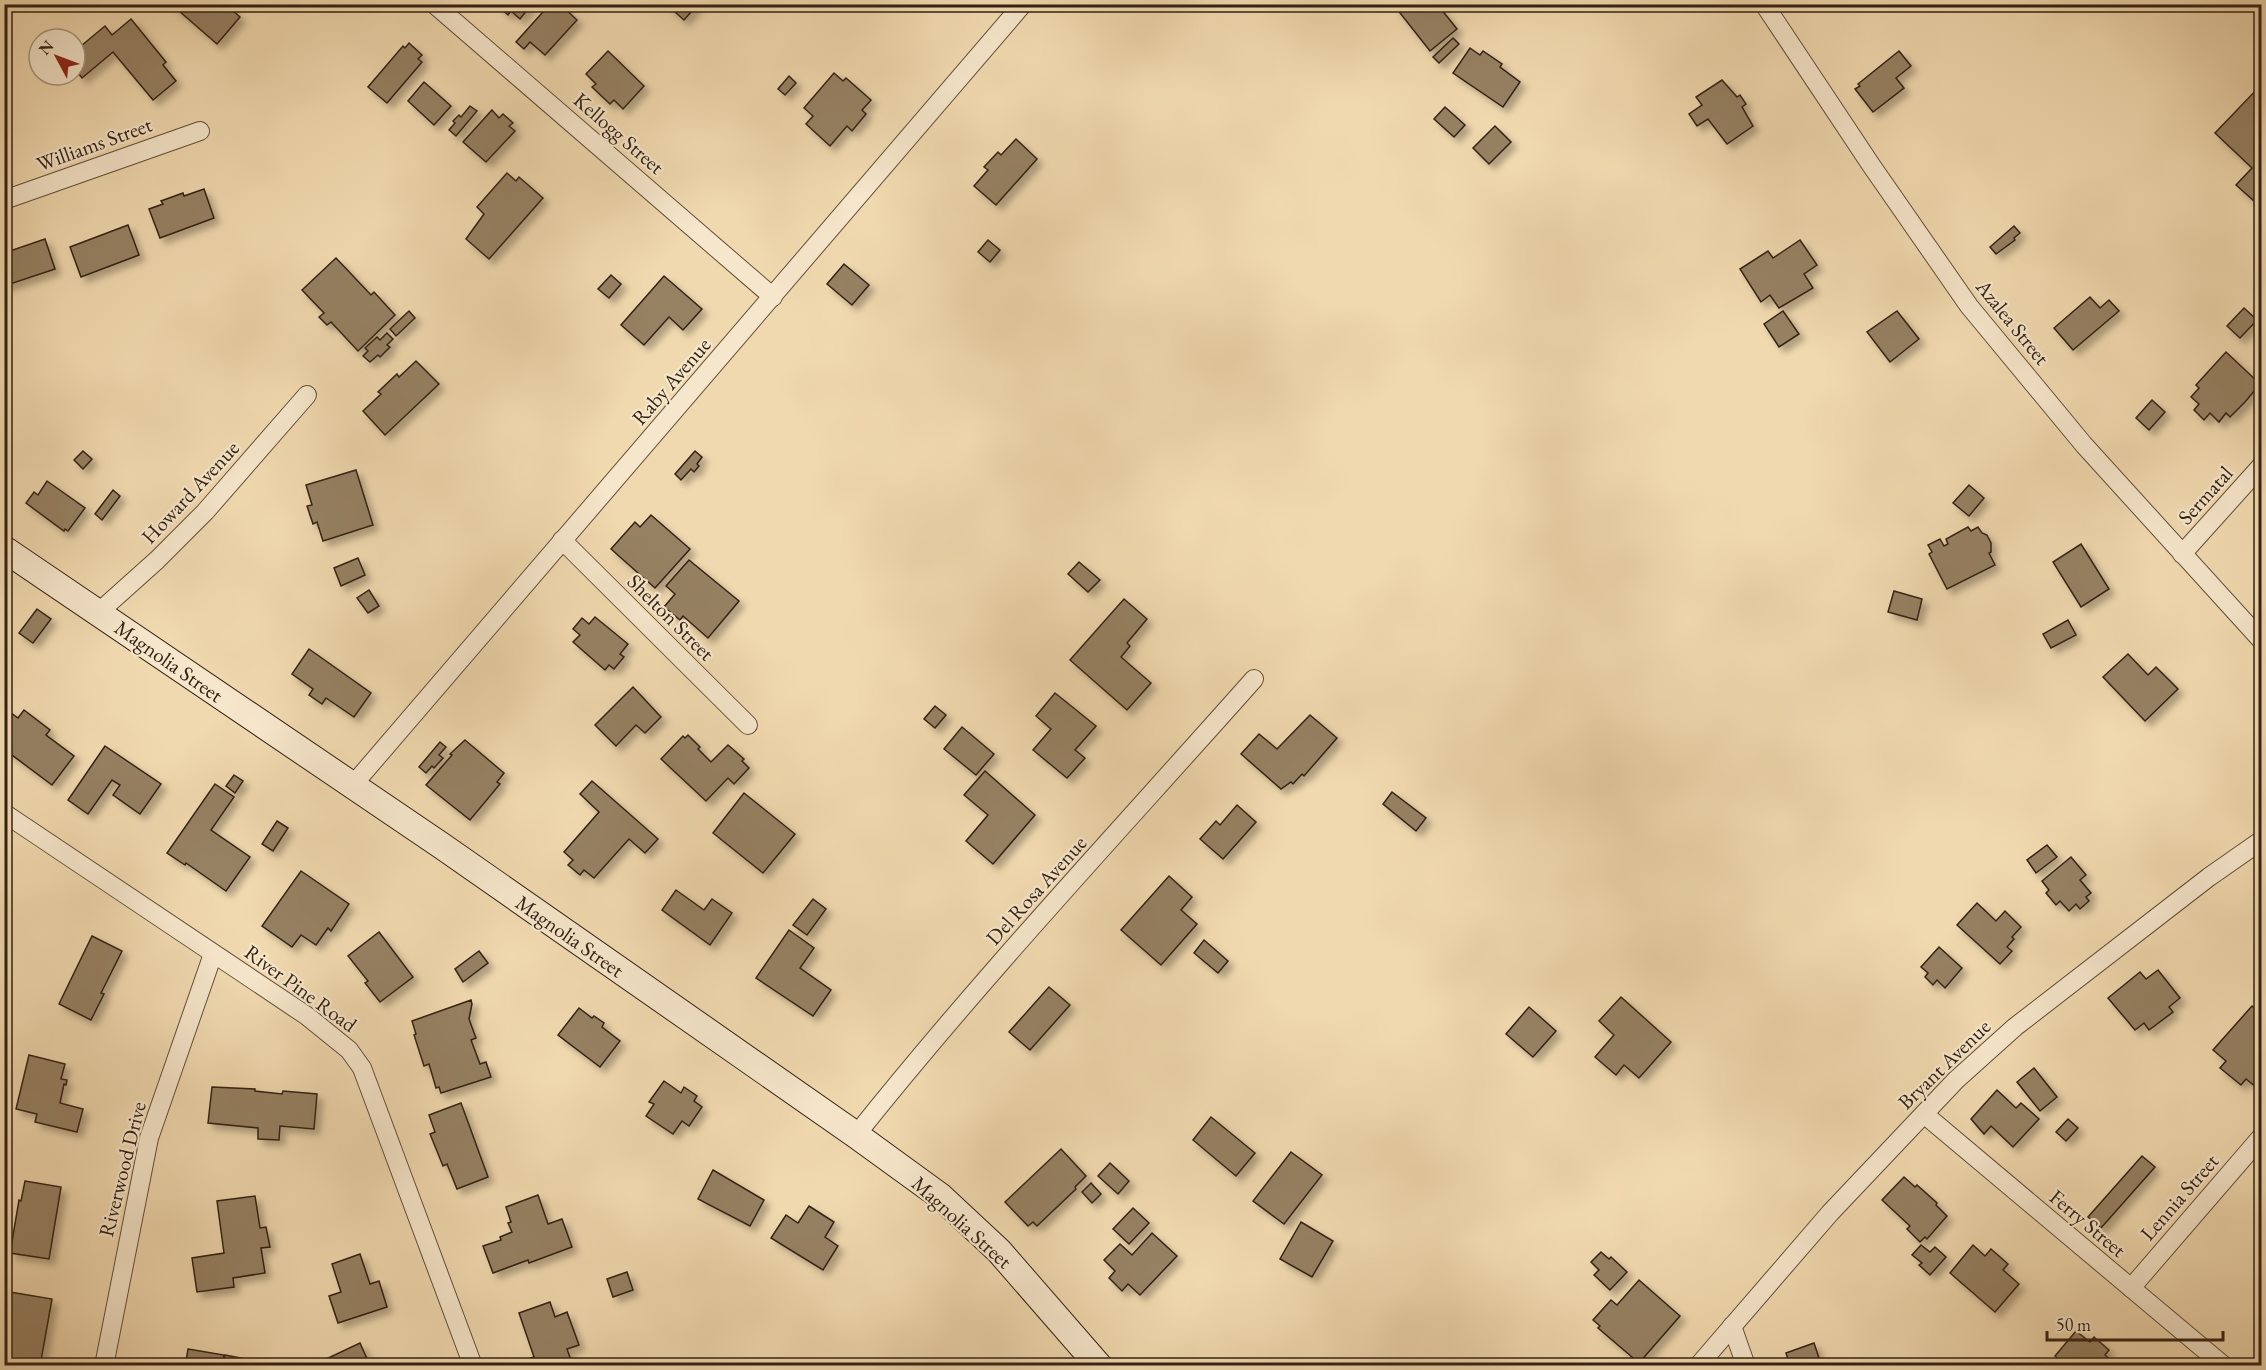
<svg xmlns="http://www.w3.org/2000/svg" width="2266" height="1370" font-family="'EB Garamond',serif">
	<defs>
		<filter id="shadow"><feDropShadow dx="5.5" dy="5.5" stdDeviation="3" flood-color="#0004"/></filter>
	</defs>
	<rect width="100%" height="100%" fill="#f1d9af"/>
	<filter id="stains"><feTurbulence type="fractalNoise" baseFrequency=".00333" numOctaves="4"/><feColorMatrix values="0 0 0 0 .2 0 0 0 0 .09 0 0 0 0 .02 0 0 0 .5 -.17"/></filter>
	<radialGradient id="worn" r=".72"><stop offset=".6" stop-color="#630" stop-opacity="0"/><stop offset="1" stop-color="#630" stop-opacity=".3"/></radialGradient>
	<!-- building -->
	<g fill="#968164" stroke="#332113" stroke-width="1.5" filter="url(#shadow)">
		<path d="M171 4H233L230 8 240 17 217 44Z"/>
		<path d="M496 4H532L520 19 511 11 508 15Z"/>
		<path d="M550 4H560L577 20 545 55 530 42 524 49 516 42Z"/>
		<path d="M666 4H698L684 20Z"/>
		<path d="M1393 4H1437L1457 29 1430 51Z"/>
		<path d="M131 19 166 62 163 65 176 81 153 100 113 52 82 78 75 69V51L105 26 112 35Z"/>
		<path d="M1453 38 1459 44 1439 63 1433 57Z"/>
		<path d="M409 43 422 55 418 59 422 62 387 103 368 87 403 46 405 48Z"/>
		<path d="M1470 48 1480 55 1483 51 1502 64 1500 67 1520 82 1503 107 1453 73Z"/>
		<path d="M608 51 644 86 623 109 614 100 610 104 592 87 596 84 586 74Z"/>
		<path d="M1899 51 1911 66 1896 78 1904 88 1873 112 1855 89 1860 86 1858 84Z"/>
		<path d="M834 73 843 81 846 78 871 100 862 110 866 114 852 131 847 126 830 146 806 124 813 116 804 108Z"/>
		<path d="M789 76 796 83 785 95 778 89Z"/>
		<path d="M1722 80 1737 97 1740 95 1746 104 1742 107 1753 126 1727 144 1708 119 1697 126 1689 114 1702 105 1696 97Z"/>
		<path d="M424 82 451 106 434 125 408 101Z"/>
		<path d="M2261 85 2262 86V208L2236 185 2252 168 2215 133Z"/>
		<path d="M470 106 477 111 456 136 449 130 455 123 453 121 459 115 461 117Z"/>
		<path d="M1445 107 1465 125 1454 137 1434 119Z"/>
		<path d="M492 110 499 118 503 114 513 123 509 126 515 131 486 162 463 142Z"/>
		<path d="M1495 126 1511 142 1489 164 1473 148Z"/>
		<path d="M1016 139 1037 159 996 205 974 186 988 170 984 167 998 152 1001 155Z"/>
		<path d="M507 173 516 181 519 177 543 198 489 259 466 239 484 214 477 207Z"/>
		<path d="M204 189 214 218 160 238 149 209 163 204 161 201 183 193 184 196Z"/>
		<path d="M128 225 139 255 81 277 70 247Z"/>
		<path d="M2014 226 2020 233 2014 238 2015 240 1996 254 1990 247Z"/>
		<path d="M45 239 55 269 4 286V253Z"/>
		<path d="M988 240 1000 250 990 262 978 252Z"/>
		<path d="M1800 240 1817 265 1804 274 1813 288 1779 308 1770 295 1761 302 1740 269 1768 251 1773 258Z"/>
		<path d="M336 258 371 295 374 292 395 315 358 351 331 322 327 325 319 317 324 313 302 290Z"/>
		<path d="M844 264 869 285 852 305 827 284Z"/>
		<path d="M611 275 621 284 609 298 598 289Z"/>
		<path d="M664 276 702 309 683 330 669 317 644 345 621 325Z"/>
		<path d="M2090 297 2100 308 2109 300 2119 311 2073 350 2054 328Z"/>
		<path d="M2244 308 2257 320 2240 338 2227 326Z"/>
		<path d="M409 311 415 318 396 336 390 329Z"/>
		<path d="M1783 311 1799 334 1779 347 1764 324Z"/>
		<path d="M1897 311 1919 339 1890 362 1867 332Z"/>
		<path d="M387 333 393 339 387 345 390 347 380 357 378 355 370 362 363 356 368 351 365 348 377 337 380 340Z"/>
		<path d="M2226 352 2260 384 2245 402 2230 417 2226 413 2219 422 2210 413 2204 420 2194 410 2199 404 2191 397 2199 388 2196 385Z"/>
		<path d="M416 361 439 384 385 435 363 411 381 394 378 392 397 374 399 377Z"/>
		<path d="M2152 400 2165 412 2149 430 2136 418Z"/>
		<path d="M83 451 92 459 83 469 74 460Z"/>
		<path d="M695 451 702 457 697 464 699 466 694 472 691 469 681 480 675 474Z"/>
		<path d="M356 470 373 525 323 541 317 522 313 524 307 506 312 505 306 485Z"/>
		<path d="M47 481 85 508 68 531 65 529 64 531 26 503 34 492 38 495Z"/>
		<path d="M1969 485 1984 498 1969 516 1953 503Z"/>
		<path d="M113 490 120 496 102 520 95 514Z"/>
		<path d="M651 515 690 549 655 588 611 549 635 522 640 527Z"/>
		<path d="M1968 527 1971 531 1978 527 1982 533 1987 535 1991 543V552L1989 553 1995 565 1947 589 1929 554 1932 552 1928 545 1940 539 1944 546 1948 544 1946 539Z"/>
		<path d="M2081 544 2109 589 2081 607 2053 562Z"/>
		<path d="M358 558 365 575 341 586 334 568Z"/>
		<path d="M689 560 739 601 708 638 683 616 680 620 664 607 675 594 666 586Z"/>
		<path d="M1079 562 1100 580 1088 592 1068 574Z"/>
		<path d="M369 590 379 606 368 613 357 598Z"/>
		<path d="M1894 591 1922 599 1917 620 1888 612Z"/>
		<path d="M1124 599 1147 619 1127 643 1130 646 1121 657 1151 683 1127 710 1070 660Z"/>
		<path d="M37 609 51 619 33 643 19 633Z"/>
		<path d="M595 617 628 644 620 654 624 657 614 669 609 665 605 670 573 642 580 635 573 629 582 618 589 624Z"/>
		<path d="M2068 620 2076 635 2051 648 2043 634Z"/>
		<path d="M309 649 371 693 354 717 326 698 322 704 309 695 313 689 292 674Z"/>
		<path d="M2128 654 2148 675 2156 667 2178 689 2145 721 2103 677Z"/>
		<path d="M633 687 661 717 645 733 636 725 616 746 595 725Z"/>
		<path d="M1055 693 1096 726 1075 750 1085 758 1067 778 1033 750 1051 729 1036 716Z"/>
		<path d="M935 706 946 715 935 728 924 719Z"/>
		<path d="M7 710 18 718 24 710 50 730 46 735 74 756 52 785 4 749V714Z"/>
		<path d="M1310 715 1337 738 1304 776 1302 774 1293 784 1291 782 1281 789 1241 754 1259 734 1277 749Z"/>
		<path d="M962 727 994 754 976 775 944 749Z"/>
		<path d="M688 735 700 747 698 749 711 762 728 745 744 759 742 761 749 768 734 784 728 778 706 801 661 759 683 736 685 738Z"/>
		<path d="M465 740 504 773 497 782 500 784 470 820 426 785 452 755 450 754Z"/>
		<path d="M440 742 446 747 439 755 443 758 434 768 432 766 426 773 419 767Z"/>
		<path d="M105 746 161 784 140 814 113 795 120 785 112 780 88 814 68 800Z"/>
		<path d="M985 771 1035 815 993 864 966 841 988 815 964 795Z"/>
		<path d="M234 775 243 781 235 793 226 786Z"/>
		<path d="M592 781 658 839 645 853 629 839 594 878 584 870 580 875 568 865 573 860 564 852 599 812 580 794Z"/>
		<path d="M215 784 234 797 211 830 250 857 226 891 186 863 185 865 167 853Z"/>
		<path d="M1392 792 1426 818 1416 831 1383 804Z"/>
		<path d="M744 793 795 834 763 873 713 833Z"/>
		<path d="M1237 805 1256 822 1223 859 1200 839 1216 821 1220 825Z"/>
		<path d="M277 821 288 828 273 851 262 844Z"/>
		<path d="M2047 845 2057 857 2036 873 2027 860Z"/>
		<path d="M2071 857 2086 875 2080 880 2091 893 2086 897 2089 901 2080 909 2076 904 2069 911 2060 901 2056 905 2046 893 2049 890 2042 881Z"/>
		<path d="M301 871 349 904 331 931 328 928 316 945 301 935 292 947 262 926Z"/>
		<path d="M1169 876 1192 897 1181 910 1197 924 1161 965 1121 930Z"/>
		<path d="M676 890 704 910 712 899 732 913 710 945 662 910Z"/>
		<path d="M813 899 826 909 807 935 793 925Z"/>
		<path d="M1977 903 1996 921 2005 911 2021 927 2012 937 2014 939 2007 947 2012 951 2000 964 1957 925Z"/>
		<path d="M789 930 814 948 800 968 831 990 813 1016 756 978Z"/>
		<path d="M379 932 413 977 380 1002 365 983 368 981 348 956Z"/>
		<path d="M92 936 122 951 101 993 104 994 91 1020 59 1004Z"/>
		<path d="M1204 940 1228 961 1218 973 1194 953Z"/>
		<path d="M1939 947 1962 968 1945 988 1937 980 1933 985 1925 977 1928 973 1921 967Z"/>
		<path d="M479 951 488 963 463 982 455 969Z"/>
		<path d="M2158 970 2180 998 2169 1007 2173 1012 2149 1030 2144 1023 2135 1030 2108 998 2140 972 2146 979Z"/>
		<path d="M1049 987 1070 1005 1030 1050 1009 1032Z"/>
		<path d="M1621 997 1671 1042 1639 1078 1624 1065 1616 1075 1595 1057 1614 1035 1599 1021Z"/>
		<path d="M471 1000 472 1004 469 1019 476 1038 471 1040 480 1064 486 1062 491 1077 441 1093 439 1087 436 1088 429 1064 424 1066 414 1035 416 1034 412 1021Z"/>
		<path d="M2252 1006 2262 1014 2261 1091 2246 1079 2241 1085 2220 1068 2226 1061 2213 1050Z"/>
		<path d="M1529 1007 1556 1031 1533 1057 1506 1034Z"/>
		<path d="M579 1008 592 1018 594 1016 604 1023 602 1027 620 1041 600 1067 558 1035Z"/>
		<path d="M29 1055 65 1064 61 1079 67 1080 66 1085 64 1084 60 1103 83 1109 77 1132 35 1122 37 1114 16 1109Z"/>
		<path d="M2034 1068 2057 1097 2040 1111 2017 1082Z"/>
		<path d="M664 1081 681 1093 684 1087 697 1096 694 1101 702 1107 689 1126 682 1121 673 1134 646 1116 654 1104 649 1102Z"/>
		<path d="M212 1087 255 1089V1091L282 1094 283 1091 317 1094 314 1129 280 1126 279 1140 258 1139V1128L208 1123Z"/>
		<path d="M1997 1090 2016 1108 2021 1103 2039 1119 2013 1147 1991 1126 1984 1134 1971 1119Z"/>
		<path d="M461 1103 488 1177 457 1189 447 1164 443 1166 430 1134 435 1132 429 1115Z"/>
		<path d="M1211 1117 1255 1153 1236 1176 1193 1140Z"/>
		<path d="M2068 1119 2078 1128 2066 1141 2056 1132Z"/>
		<path d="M1061 1149 1086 1176 1075 1187 1076 1189 1037 1226 1033 1222 1028 1226 1005 1202Z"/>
		<path d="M1291 1152 1322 1175 1284 1224 1253 1201Z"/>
		<path d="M2142 1156 2155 1167 2101 1228 2088 1217Z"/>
		<path d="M1110 1163 1129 1181 1118 1194 1098 1176Z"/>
		<path d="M713 1170 764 1200 750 1226 698 1199Z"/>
		<path d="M1904 1177 1915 1187 1917 1185 1937 1203 1936 1205 1947 1216 1927 1239 1925 1237 1920 1242 1907 1229 1910 1226 1882 1200Z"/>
		<path d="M25 1181 61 1187 49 1259 10 1253 19 1200 21 1201Z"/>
		<path d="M1091 1183 1101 1194 1092 1203 1082 1192Z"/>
		<path d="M538 1195 548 1224 562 1219 572 1247 529 1263 528 1260 493 1273 483 1246 501 1240 500 1237 512 1232 508 1223 511 1222 506 1207Z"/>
		<path d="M255 1196 260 1228 266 1227 270 1247 261 1248 265 1273 233 1278 234 1287 197 1292 192 1258 224 1253 217 1201Z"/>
		<path d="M809 1206 834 1222 825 1237 838 1246 823 1270 771 1238 786 1215 798 1223Z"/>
		<path d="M1133 1208 1149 1223 1129 1244 1113 1229Z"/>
		<path d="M1301 1222 1333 1241 1312 1277 1280 1259Z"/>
		<path d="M1152 1233 1177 1256 1140 1295 1128 1284 1122 1291 1109 1278 1115 1271 1104 1260 1120 1244 1132 1255Z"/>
		<path d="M1921 1245 1930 1252 1935 1247 1946 1257 1930 1275 1919 1265 1922 1263 1912 1255Z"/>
		<path d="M1973 1245 1985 1256 1991 1249 2008 1264 2003 1270 2019 1284 1995 1312 1950 1273Z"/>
		<path d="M1601 1252 1609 1259 1611 1257 1627 1272 1610 1290 1594 1275 1599 1270 1591 1262Z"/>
		<path d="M360 1254 370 1284 379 1281 387 1307 338 1323 329 1296 341 1292 332 1264Z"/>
		<path d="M627 1272 633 1290 613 1297 607 1279Z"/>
		<path d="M1639 1280 1680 1316 1639 1363 1598 1328 1600 1326 1593 1320 1611 1300 1617 1305Z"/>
		<path d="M4 1291 52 1299 40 1366 5 1361 10 1333 4 1332Z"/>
		<path d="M550 1302 555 1317 567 1312 579 1345 567 1349 573 1366H527L525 1360 534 1357 519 1313Z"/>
		<path d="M2076 1331 2090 1342 2094 1337 2109 1350 2105 1355 2117 1366H2066L2055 1356Z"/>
		<path d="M360 1343 368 1361 371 1360 374 1366H332L328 1358Z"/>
		<path d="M1814 1343 1820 1361 1815 1363 1816 1366H1790L1786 1353Z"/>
		<path d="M188 1349 224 1355 222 1366H182L183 1360 186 1361Z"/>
		<path d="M225 1355 251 1360 250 1366H223Z"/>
	</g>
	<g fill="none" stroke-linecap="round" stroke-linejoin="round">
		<defs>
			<g id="street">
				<path d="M434 4 773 297"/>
				<path d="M1764 4 1871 165 1969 306 2084 445 2262 641"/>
				<path d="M4 200 200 131"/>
				<path d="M562 540 748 725"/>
				<path d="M2182 554 2262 465"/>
				<path d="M99 612 157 560 205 512 307 395"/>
				<path d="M352 786 1023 4"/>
				<path d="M4 813 307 1016 349 1050 362 1068 473 1366"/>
				<path d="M1924 1114 2224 1366"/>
				<path d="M856 1135C982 977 1120 830 1254 679"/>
				<path d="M2131 1288 2262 1136"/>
				<path d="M1732 1326 1746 1366"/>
				<path d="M104 1366 149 1138 213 954"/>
				<path d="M1698 1366 1830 1213 1956 1080 2015 1027 2209 877 2262 840"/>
			</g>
			<path id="secondary" d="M4 549 442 846 856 1135 940 1196 999 1251 1099 1366"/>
		</defs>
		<!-- street casing -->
		<use href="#street" stroke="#624f3a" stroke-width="20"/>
		<!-- secondary casing -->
		<use href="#secondary" stroke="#332113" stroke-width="28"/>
		<!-- street -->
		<use href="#street" stroke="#f6e6cb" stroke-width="18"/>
		<!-- secondary -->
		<use href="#secondary" stroke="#f6e6cb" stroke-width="26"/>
	</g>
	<g text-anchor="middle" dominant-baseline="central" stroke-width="4.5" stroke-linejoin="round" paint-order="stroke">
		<!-- street labels -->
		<g font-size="21" fill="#332113" stroke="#f6e6cb">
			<text transform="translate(619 133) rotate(41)">Kellogg Street</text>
			<text transform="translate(94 144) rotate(-20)">Williams Street</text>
			<text transform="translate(2013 322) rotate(51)">Azalea Street</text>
			<text transform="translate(671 381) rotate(-49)">Raby Avenue</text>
			<text transform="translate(190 492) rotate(-47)">Howard Avenue</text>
			<text transform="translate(2205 495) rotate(-48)">Sermatal</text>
			<text transform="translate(671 617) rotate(45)">Shelton Street</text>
			<text transform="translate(169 661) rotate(35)">Magnolia Street</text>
			<text transform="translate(1036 890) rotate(-48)">Del Rosa Avenue</text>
			<text transform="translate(570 936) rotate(35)">Magnolia Street</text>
			<text transform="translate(301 988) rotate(36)">River Pine Road</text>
			<text transform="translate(1944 1064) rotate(-44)">Bryant Avenue</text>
			<text transform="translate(122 1169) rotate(-76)">Riverwood Drive</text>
			<text transform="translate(2179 1197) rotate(-49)">Lennia Street</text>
			<text transform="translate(962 1222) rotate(42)">Magnolia Street</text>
			<text transform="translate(2088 1223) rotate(40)">Ferry Street</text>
		</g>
	</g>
	<!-- margin -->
	<rect width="2266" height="1370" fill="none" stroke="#f1d9af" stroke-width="24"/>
	<rect x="6" y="6" width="2254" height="1358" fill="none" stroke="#332113" stroke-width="3"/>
	<rect x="12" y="12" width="2242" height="1346" fill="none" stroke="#332113" stroke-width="1.5"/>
	<!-- north arrow -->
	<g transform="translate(57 57) rotate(311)"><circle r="28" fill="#f6e6cb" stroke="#a89781" stroke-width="1.5"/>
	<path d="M0-4.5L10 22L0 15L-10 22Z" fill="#8f2418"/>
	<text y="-9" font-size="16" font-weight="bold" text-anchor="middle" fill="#332113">N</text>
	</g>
	<!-- scale -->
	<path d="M2047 1331v9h176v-9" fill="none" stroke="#332113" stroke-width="3"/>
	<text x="2056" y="1331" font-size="18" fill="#332113" stroke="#f6e6cb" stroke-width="4.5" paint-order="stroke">50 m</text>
	<rect width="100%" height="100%" filter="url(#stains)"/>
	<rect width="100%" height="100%" fill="url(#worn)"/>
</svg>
